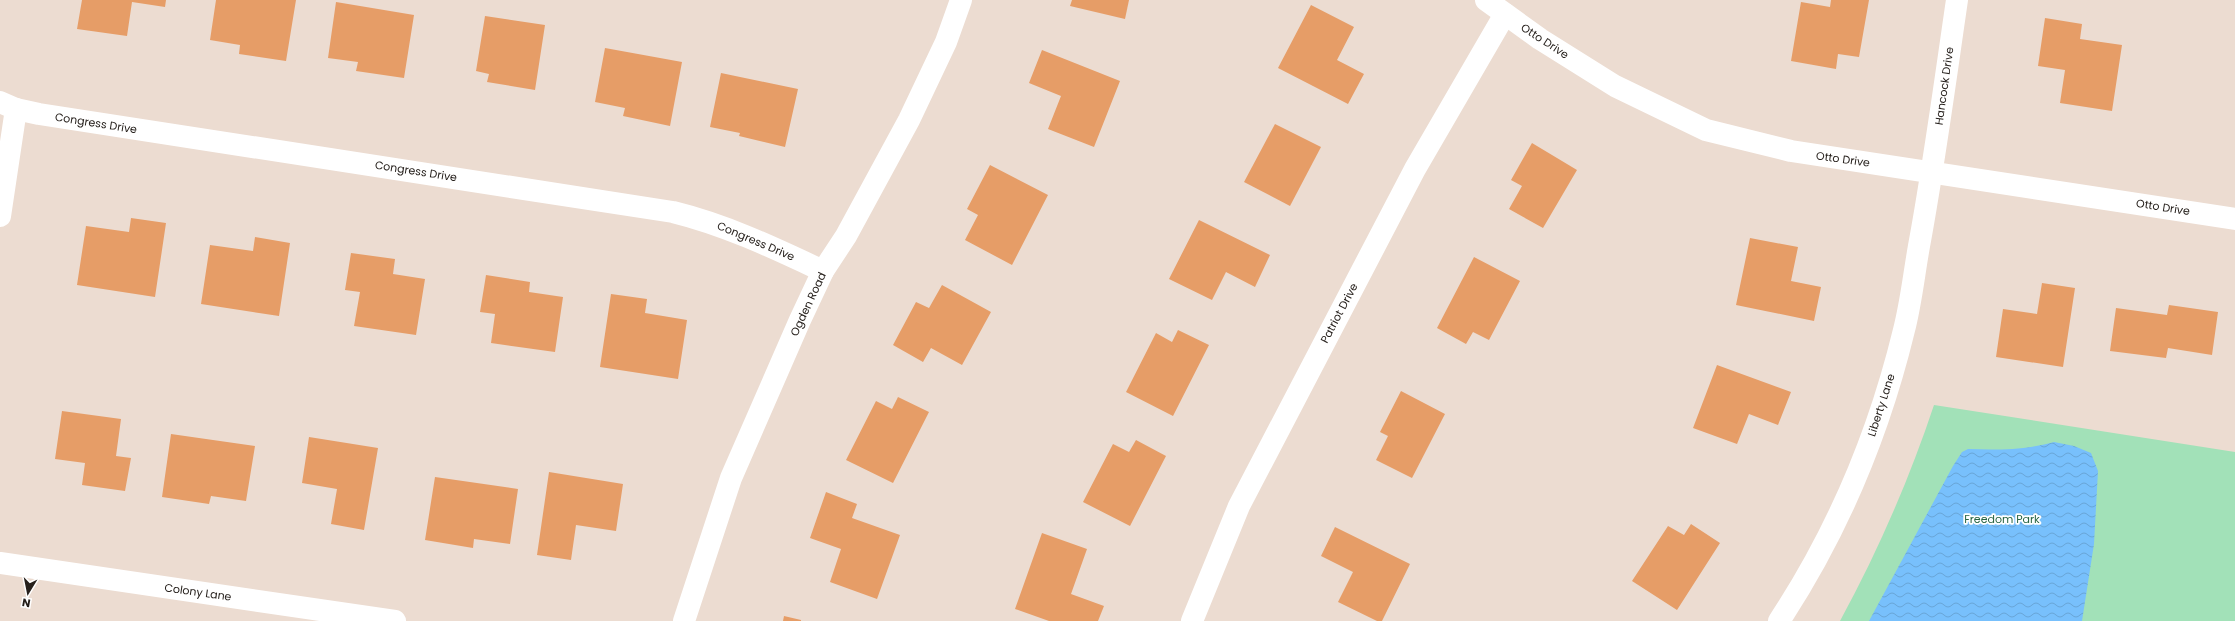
<svg xmlns="http://www.w3.org/2000/svg" width="2235" height="621" font-family="Poppins,sans-serif">
	<defs>
		<pattern id="water-waves" width="16" height="10" patternUnits="userSpaceOnUse"><rect width="16" height="10" fill="#78c0fc"/><path d="M0 5q4-4 8 0t8 0" fill="none" stroke="#68a5d7"/></pattern>
	</defs>
	<rect width="100%" height="100%" fill="#ecdcd1"/>
	<!-- green -->
	<path fill="#a2e1b8" d="M1934 405 2235 452V621H1840C1878 551 1909 480 1934 405Z"/>
	<!-- water -->
	<path fill="url(#water-waves)" d="M2054 442 2074 446 2091 453 2098 471 2094 544 2082 621H1869L1953 466 1962 452 1968 449C1998 450 2025 450 2054 442Z"/>
	<!-- building -->
	<g fill="#e69d67">
		<path d="M82 0H166L165 7 132 2 127 36 77 29Z"/>
		<path d="M216 0H296L286 61 239 54 240 45 210 40Z"/>
		<path d="M1072 0H1129L1125 19 1070 6Z"/>
		<path d="M1831 0H1869L1859 57 1838 54 1836 69 1791 61 1801 2 1830 7Z"/>
		<path d="M336 2 414 15 404 78 356 71 358 62 328 58Z"/>
		<path d="M1311 5 1354 27 1337 60 1364 74 1348 104 1278 68Z"/>
		<path d="M485 16 545 25 535 90 487 82 489 74 476 71Z"/>
		<path d="M2045 18 2082 24 2080 39 2122 45 2112 111 2060 103 2065 70 2038 66Z"/>
		<path d="M605 48 682 62 670 126 623 116 625 108 595 102Z"/>
		<path d="M1042 50 1120 81 1094 147 1048 129 1061 96 1029 83Z"/>
		<path d="M721 73 798 89 785 147 739 136 740 133 710 127Z"/>
		<path d="M1275 124 1321 147 1290 206 1244 182Z"/>
		<path d="M1532 143 1577 170 1543 228 1509 209 1522 186 1511 180Z"/>
		<path d="M990 165 1048 195 1012 265 965 240 978 215 967 209Z"/>
		<path d="M131 218 166 223 155 297 77 285 86 226 129 232Z"/>
		<path d="M1199 220 1270 255 1255 287 1226 272 1212 300 1169 279Z"/>
		<path d="M255 237 290 243 279 316 201 304 210 245 253 251Z"/>
		<path d="M1750 238 1798 247 1791 281 1821 287 1814 321 1736 305Z"/>
		<path d="M351 253 395 259 393 274 425 279 416 335 354 326 360 292 345 290Z"/>
		<path d="M1474 257 1520 281 1489 340 1473 332 1466 344 1437 328Z"/>
		<path d="M486 275 530 282 529 292 563 297 555 352 491 343 495 314 480 312Z"/>
		<path d="M2042 283 2075 288 2063 367 1996 357 2003 309 2037 314Z"/>
		<path d="M942 285 991 312 962 365 931 348 923 362 893 345 916 302 929 308Z"/>
		<path d="M611 294 647 299 645 313 687 320 678 379 600 367Z"/>
		<path d="M2169 305 2218 312 2212 355 2168 348 2166 358 2110 351 2116 308 2167 315Z"/>
		<path d="M1178 330 1209 345 1173 416 1126 392 1156 333 1172 342Z"/>
		<path d="M1717 365 1791 392 1778 425 1749 414 1737 444 1693 428Z"/>
		<path d="M1401 391 1445 414 1412 478 1376 460 1388 436 1380 432Z"/>
		<path d="M898 397 929 412 893 483 846 460 876 401 892 409Z"/>
		<path d="M62 411 121 419 116 456 131 458 125 491 82 485 85 463 55 459Z"/>
		<path d="M171 434 255 446 246 501 211 496 209 504 162 497Z"/>
		<path d="M309 437 378 448 364 530 331 524 337 489 302 483Z"/>
		<path d="M1136 440 1166 456 1130 526 1083 502 1113 444 1129 452Z"/>
		<path d="M549 472 623 484 616 531 576 525 571 560 537 555Z"/>
		<path d="M435 477 518 489 510 544 474 539 473 548 425 540Z"/>
		<path d="M826 492 857 504 852 518 900 535 877 599 830 582 841 549 810 538Z"/>
		<path d="M1691 524 1720 543 1677 610 1632 581 1668 526 1684 535Z"/>
		<path d="M1335 527 1410 564 1382 621H1377L1338 602 1353 572 1321 556Z"/>
		<path d="M1042 533 1087 549 1071 594 1104 606 1098 621H1049L1015 609Z"/>
		<path d="M784 616 801 620V621H783Z"/>
	</g>
	<g fill="none" stroke-linecap="round" stroke-linejoin="round">
		<!-- street -->
		<g stroke="#fff" stroke-width="22">
			<path d="M1486 0 1540 39 1615 86 1706 130 1791 151 2235 219"/>
			<path d="M0 102 16 109 39 114 673 212C726 225 774 248 823 271"/>
			<path d="M0 216 16 109"/>
			<path d="M0 563 395 621"/>
			<path d="M684 621 731 478 800 320 823 271 846 236 909 120 946 42 961 0"/>
			<path d="M1192 621 1239 506 1415 169 1505 14"/>
			<path d="M1779 621C1837 533 1879 433 1904 330 1911 303 1914 274 1919 246 1934 165 1945 82 1957 0"/>
		</g>
	</g>
	<g text-anchor="middle" dominant-baseline="central" stroke-width="3.5" stroke-linejoin="round" paint-order="stroke">
		<!-- street labels -->
		<g font-size="11" fill="#26201c" stroke="#fff">
			<text transform="translate(1545 41) rotate(33)">Otto Drive</text>
			<text transform="translate(1944 86) rotate(-82)">Hancock Drive</text>
			<text transform="translate(96 123) rotate(9)">Congress Drive</text>
			<text transform="translate(1843 159) rotate(8)">Otto Drive</text>
			<text transform="translate(416 171) rotate(9)">Congress Drive</text>
			<text transform="translate(2163 207) rotate(9)">Otto Drive</text>
			<text transform="translate(756 241) rotate(23)">Congress Drive</text>
			<text transform="translate(808 304) rotate(-65)">Ogden Road</text>
			<text transform="translate(1339 313) rotate(-62)">Patriot Drive</text>
			<text transform="translate(1881 405) rotate(-72)">Liberty Lane</text>
			<text transform="translate(198 592) rotate(8)">Colony Lane</text>
		</g>
		<!-- park labels -->
		<g font-size="11" fill="#286542" stroke="#fff">
			<text x="2002" y="519">Freedom Park</text>
		</g>
	</g>
	<!-- north arrow -->
	<g transform="translate(28 593) rotate(190)" stroke="#ffffff" stroke-width="3" paint-order="stroke">
	<path d="M0-3L7 15L0 10L-7 15Z" fill="#26201c"/>
	<text y="-6" font-size="11" font-weight="bold" text-anchor="middle" fill="#26201c">N</text>
	</g>
</svg>
